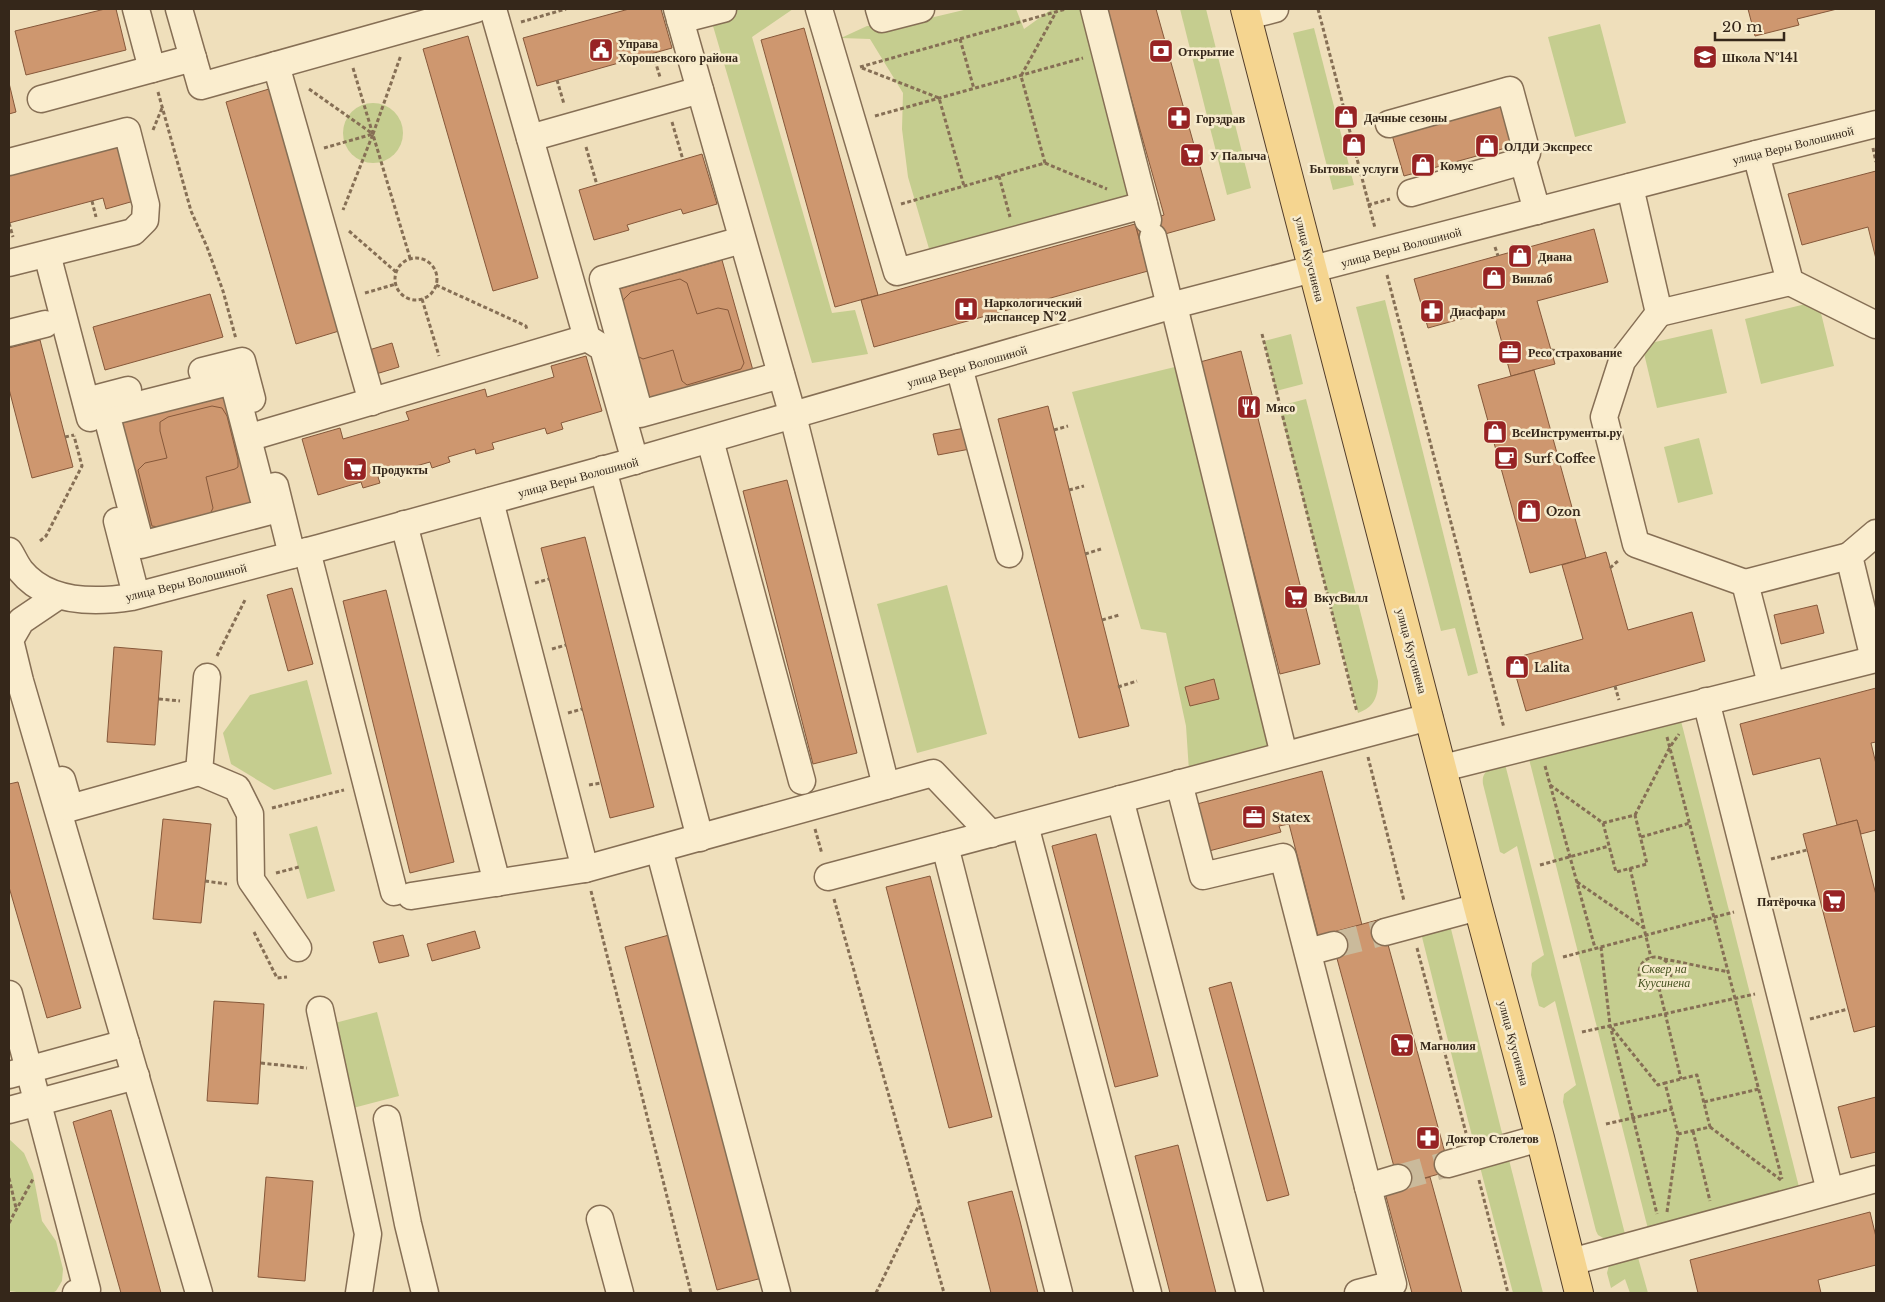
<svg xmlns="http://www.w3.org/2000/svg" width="1885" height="1302" font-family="'Libre Baskerville',serif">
	<rect width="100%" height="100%" fill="#efdfbb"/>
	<!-- green -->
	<g fill="#c5cd8f">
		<path d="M708 9H793L752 37 832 313 855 310 868 354 812 363Z"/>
		<path d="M968 9H1016L1024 29 1052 9H1083L1155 206 935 269 908 177 902 129 903 93 870 39 841 38 867 26 909 23Z"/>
		<path d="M1180 9H1206L1251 188 1227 195Z"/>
		<path d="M1600 24 1626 123 1575 137 1548 37Z"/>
		<path d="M1314 28 1354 185 1333 190 1293 33Z"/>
		<circle cx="373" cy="133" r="30"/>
		<path d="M1385 300 1478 673 1468 676 1455 628 1441 631 1356 307Z"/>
		<path d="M1818 301 1834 366 1761 384 1745 319Z"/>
		<path d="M1712 329 1727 393 1657 408 1642 345Z"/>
		<path d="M1291 334 1303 384 1276 391 1264 341Z"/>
		<path d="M1183 365 1269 746 1189 771 1186 726 1166 633 1141 629 1072 392Z"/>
		<path d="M1306 399 1378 681C1378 697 1374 707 1358 713L1279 406Z"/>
		<path d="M1699 438 1713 494 1678 503 1664 447Z"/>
		<path d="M947 585 987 734 917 753 877 604Z"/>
		<path d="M307 680 332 774 274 790 231 764 223 733 250 695Z"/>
		<path d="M1680 717 1800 1191 1648 1229 1528 755Z"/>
		<path d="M1505 764 1625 1234 1605 1239 1598 1235 1596 1231 1563 1102 1564 1094 1576 1085 1555 1001 1544 1008 1539 1006 1531 975 1532 963 1544 955 1517 846 1504 854 1500 852 1483 784C1481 769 1493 768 1505 764Z"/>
		<path d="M317 826 335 891 307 899 289 834Z"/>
		<path d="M1450 925 1504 1141 1475 1148 1421 933Z"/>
		<path d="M377 1012 399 1096 353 1108 331 1024Z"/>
		<path d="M9 1139 24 1153 33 1174 42 1221 56 1241 63 1269 62 1281 56 1291 52 1293H24L9 1291Z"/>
		<path d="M1508 1156 1543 1293H1513L1479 1163Z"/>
		<path d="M1637 1254 1648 1293H1630L1625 1279 1611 1288 1607 1273 1609 1265Z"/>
	</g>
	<!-- building -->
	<g fill="#ce976f" stroke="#86583a">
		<path d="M105 9H116L126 50 26 75 15 31Z"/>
		<path d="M629 9H661L672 48 537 86 523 38Z"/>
		<path d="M1106 9H1156L1215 220 1140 241 1135 224 1164 215Z"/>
		<path d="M1748 9H1837L1797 19 1799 25 1755 36Z"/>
		<path d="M804 28 878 295 835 307 761 40Z"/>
		<path d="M468 36 538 278 493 291 423 49Z"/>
		<path d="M9 83 16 112 9 114Z"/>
		<path d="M269 89 339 331 296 344 226 102Z"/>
		<path d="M1502 104 1513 146 1404 176 1392 135Z"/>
		<path d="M119 144 134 201 106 209 103 198 9 223V174Z"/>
		<path d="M702 154 717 204 683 214 681 209 627 225 629 230 594 240 579 190Z"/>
		<path d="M1876 171V259L1868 227 1802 245 1788 194Z"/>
		<path d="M1135 224 1148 271 874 347 861 300Z"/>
		<path d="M1594 229 1608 282 1537 301 1555 364 1511 376 1493 310 1428 328 1414 279Z"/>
		<path d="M722 260 754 374 643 404 611 291Z"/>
		<path d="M680 279 687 283 697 314 718 308 728 310 744 363 741 369 687 385 682 381 673 350 643 359 637 356 623 303 624 299 631 292Z"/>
		<path d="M210 294 223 337 105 370 93 327Z"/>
		<path d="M40 340 73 467 32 478 9 389V348Z"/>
		<path d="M392 343 399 367 376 374 369 350Z"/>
		<path d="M1241 351 1320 664 1280 674 1200 362Z"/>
		<path d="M586 356 602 411 561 423 563 429 547 434 545 428 492 443 494 449 476 454 475 449 448 457 450 462 432 468 430 462 378 477 380 483 363 488 361 482 318 495 302 439 340 428 343 439 409 420 406 412 485 389 487 397 554 377 551 366Z"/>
		<path d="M1534 370 1586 558 1530 573 1478 385Z"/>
		<path d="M229 395 258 509 146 538 117 423Z"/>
		<path d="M212 406 222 408 227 416 238 460V467L235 469 206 477 213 508 210 514 159 527 152 526 138 470 145 463 167 458 160 431V422L168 417Z"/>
		<path d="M1048 406 1129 726 1079 738 998 419Z"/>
		<path d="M965 428 970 449 938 455 933 434Z"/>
		<path d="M787 480 857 753 813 764 743 491Z"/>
		<path d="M585 537 654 807 610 818 541 548Z"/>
		<path d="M1606 552 1628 630 1692 612 1705 661 1526 711 1511 659 1583 639 1562 565Z"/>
		<path d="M292 588 313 664 288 671 267 595Z"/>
		<path d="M386 590 454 862 410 873 343 601Z"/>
		<path d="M1817 605 1824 633 1781 644 1774 615Z"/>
		<path d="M114 647 162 651 155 745 107 742Z"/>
		<path d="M1214 679 1219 699 1190 706 1185 687Z"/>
		<path d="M1876 688V742L1871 743 1876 764V830L1861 834 1857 820 1837 825 1820 758 1753 775 1740 724Z"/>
		<path d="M1322 771 1362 925 1318 936 1289 824 1279 826 1281 832 1209 851 1197 804Z"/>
		<path d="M18 782 81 1008 47 1018 9 887V784Z"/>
		<path d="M163 819 211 824 201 923 153 919Z"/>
		<path d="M1857 820 1876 895V1026L1854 1032 1803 834Z"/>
		<path d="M1096 834 1158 1076 1115 1087 1052 846Z"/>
		<path d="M930 876 992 1117 949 1128 886 887Z"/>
		<path d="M1381 919 1450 1171 1399 1185 1330 933Z"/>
		<path d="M475 931 480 948 432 961 427 944Z"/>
		<path d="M403 935 409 956 379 963 373 942Z"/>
		<path d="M669 935 762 1278 717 1290 625 947Z"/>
		<path d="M1231 982 1289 1195 1267 1201 1209 988Z"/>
		<path d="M214 1001 264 1004 258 1104 207 1101Z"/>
		<path d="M1876 1097V1152L1851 1158 1838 1107Z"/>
		<path d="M111 1110 161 1293H121L73 1122Z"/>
		<path d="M1178 1145 1216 1293H1170L1135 1156Z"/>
		<path d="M266 1177 313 1181 305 1281 258 1277Z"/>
		<path d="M1430 1177 1462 1293H1412L1384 1189Z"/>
		<path d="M1012 1191 1020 1221 1038 1293H991L968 1202Z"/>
		<path d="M1870 1212 1876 1237V1265L1818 1280 1821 1293H1698L1690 1260Z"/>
	</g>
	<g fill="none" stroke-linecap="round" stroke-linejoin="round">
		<!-- minor-tunnel -->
		<g stroke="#caba9b" stroke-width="26" stroke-dasharray="26 13" stroke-linecap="butt">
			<path d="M1334 945 1385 932"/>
			<path d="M1398 1178 1448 1164"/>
		</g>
		<defs>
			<g id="minor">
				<path d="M136 9 152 69"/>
				<path d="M179 9 201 86 476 9"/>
				<path d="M493 9 587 338 603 348 635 461"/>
				<path d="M677 9 793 416 886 786"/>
				<path d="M819 9 897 272 1144 205"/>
				<path d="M879 9 882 19 921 9"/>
				<path d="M1094 9 1148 220"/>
				<path d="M1247 16 1275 9"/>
				<path d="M680 20 723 9"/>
				<path d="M276 65 372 402"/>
				<path d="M41 99 193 58"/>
				<path d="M1389 124 1510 90 1527 153 1523 161"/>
				<path d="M530 138 700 90"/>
				<path d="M1756 154 1790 282 1876 325"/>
				<path d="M9 162 127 131 146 205 145 220 133 232 9 263"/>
				<path d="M1630 187 1659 313 1622 361 1604 417 1636 544 1745 583 1771 684"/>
				<path d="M1411 193 1523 161 1537 211"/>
				<path d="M1153 237 1170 306"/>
				<path d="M742 240 603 279 640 414 781 375"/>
				<path d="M47 254 90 418"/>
				<path d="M1174 306 1284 755"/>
				<path d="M1659 313 1790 282"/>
				<path d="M9 333 45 324"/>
				<path d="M959 367 1009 554"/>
				<path d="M202 371 242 361 252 399"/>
				<path d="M233 381 267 512 141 545 106 413Z"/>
				<path d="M86 401 128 390"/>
				<path d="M261 434 587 338"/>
				<path d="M710 440 802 781"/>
				<path d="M603 469 700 838"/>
				<path d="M275 486 292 555"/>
				<path d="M490 501 585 869"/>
				<path d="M117 521 136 595"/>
				<path d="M404 524 497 883"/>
				<path d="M9 551C13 557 16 565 21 571 47 603 94 603 132 597L319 548 620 465 1170 306 1756 154 1876 124"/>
				<path d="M307 551 394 892"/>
				<path d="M1745 583 1849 556"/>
				<path d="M58 596 21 621 10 640 20 681 199 1293"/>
				<path d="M1874 659 1849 556 1876 533"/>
				<path d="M207 677 199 772 237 788 250 814 251 880 298 948"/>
				<path d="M1706 701 1830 1191"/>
				<path d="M1443 768 1876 659"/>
				<path d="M62 780 70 808 199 772"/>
				<path d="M1179 783 1203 876 1283 857 1368 1187"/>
				<path d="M1120 799 1250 1293"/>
				<path d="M1025 825 1148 1293"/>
				<path d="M945 846 1059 1293"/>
				<path d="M659 849 777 1293"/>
				<path d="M828 877 1429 717"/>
				<path d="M411 896 585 869 933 773 991 834"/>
				<path d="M1385 932 1478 907"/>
				<path d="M1308 952 1334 945"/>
				<path d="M9 994 87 1290 76 1293"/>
				<path d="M320 1010 368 1234 359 1293"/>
				<path d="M9 1075 126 1043"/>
				<path d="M9 1110 136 1076"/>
				<path d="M387 1119 408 1224 425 1293"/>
				<path d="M1448 1164 1540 1138"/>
				<path d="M600 1219 620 1293"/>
				<path d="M1571 1262 1876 1179"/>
				<path d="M1358 1293 1393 1284 1368 1187 1398 1178"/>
			</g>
			<path id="major" d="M1245 9 1478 907 1540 1138 1579 1293"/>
		</defs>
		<!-- minor casing -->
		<use href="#minor" stroke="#866f55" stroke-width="29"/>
		<!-- major casing -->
		<use href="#major" stroke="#533d2a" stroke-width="30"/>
		<!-- path -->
		<g stroke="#866f55" stroke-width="3" stroke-dasharray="4 2.5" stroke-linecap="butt">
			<path d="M1318 9 1375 228"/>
			<path d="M521 22 566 9"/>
			<path d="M960 39 974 89"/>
			<path d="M653 54 660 77"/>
			<path d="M860 67 1066 9"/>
			<path d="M353 68 410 258"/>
			<path d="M862 68 939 98 964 186"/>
			<path d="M557 80 564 104"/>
			<path d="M309 89 373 134 401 55"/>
			<path d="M158 92 191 211 207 247 223 291 236 339"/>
			<path d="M875 116 1083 58"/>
			<path d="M672 122 683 160"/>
			<path d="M153 130 162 108"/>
			<path d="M586 147 597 185"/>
			<path d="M324 148 373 134 343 210"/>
			<path d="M1873 148 1876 162"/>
			<path d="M1045 163 1107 189"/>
			<path d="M999 176 1010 217"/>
			<path d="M92 201 96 217"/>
			<path d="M901 204 1045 163 1021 76 1056 12"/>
			<path d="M1368 205 1390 199"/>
			<path d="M9 223 13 237"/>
			<path d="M349 231 396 272"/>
			<path d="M1495 247 1498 256"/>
			<circle cx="416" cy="279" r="21"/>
			<path d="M1387 275 1504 728"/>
			<path d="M436 285 526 326 527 330"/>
			<path d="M365 293 396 284"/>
			<path d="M422 299 439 356"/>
			<path d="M1262 334 1357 712"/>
			<path d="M1551 350 1597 357"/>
			<path d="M1054 430 1068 426"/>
			<path d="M65 437 74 435"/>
			<path d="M1069 490 1084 486"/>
			<path d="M40 541 46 536 82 466 74 436"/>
			<path d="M1085 554 1101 549"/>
			<path d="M1610 568 1619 560"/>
			<path d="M535 583 549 579"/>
			<path d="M1102 620 1119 615"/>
			<path d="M552 649 566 645"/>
			<path d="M217 656 246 598"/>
			<path d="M1615 686 1619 700"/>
			<path d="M1118 687 1137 681"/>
			<path d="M159 699 180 701"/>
			<path d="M568 713 582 709"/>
			<path d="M1667 737 1782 1179"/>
			<path d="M1368 757 1404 901"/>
			<path d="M1545 766 1595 948"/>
			<path d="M589 785 601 783"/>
			<path d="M1550 785 1603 823 1616 872 1647 864 1635 815 1603 823"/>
			<path d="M272 808 344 790"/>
			<path d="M1635 815 1670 747 1679 734"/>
			<path d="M815 829 822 854"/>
			<path d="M1641 837 1690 823"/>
			<path d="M1771 859 1807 850"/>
			<path d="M1540 865 1609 846"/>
			<path d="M1630 868 1651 958"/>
			<path d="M276 873 299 867"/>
			<path d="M205 881 227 884"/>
			<path d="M1577 882 1644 928"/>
			<path d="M591 891 691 1293"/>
			<path d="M834 899 944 1293"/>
			<path d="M254 932 277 978 287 977"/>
			<path d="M1601 947 1610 1025 1657 1214"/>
			<path d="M1417 948 1466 1133"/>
			<path d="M1563 957 1734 912"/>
			<circle cx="1655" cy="973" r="16"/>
			<path d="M1664 959 1729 972"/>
			<path d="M1659 988 1681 1079"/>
			<path d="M1810 1019 1848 1009"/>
			<path d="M1612 1028 1658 1085 1665 1083"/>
			<path d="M1582 1032 1755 994"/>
			<path d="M261 1063 307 1068"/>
			<path d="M1704 1102 1759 1089"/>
			<path d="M1606 1124 1672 1109"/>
			<path d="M1710 1127 1781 1180"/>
			<path d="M1693 1131 1710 1201"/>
			<path d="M9 1178 16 1208"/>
			<path d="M1479 1180 1508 1293"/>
			<path d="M1667 1212 1678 1134 1665 1083 1697 1075 1710 1127 1678 1134"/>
			<path d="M9 1223 33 1179"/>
			<path d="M876 1293 919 1205"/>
		</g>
		<!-- minor -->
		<use href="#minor" stroke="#faedce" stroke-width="26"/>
		<!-- major -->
		<use href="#major" stroke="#f5d590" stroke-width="28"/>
	</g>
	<!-- icons -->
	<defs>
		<symbol id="civic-square" viewBox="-11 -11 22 22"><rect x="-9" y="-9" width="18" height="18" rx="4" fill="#972324" stroke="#f6eacb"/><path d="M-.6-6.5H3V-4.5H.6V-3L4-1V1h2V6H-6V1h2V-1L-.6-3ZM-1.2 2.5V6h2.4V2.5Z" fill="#fff"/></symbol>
		<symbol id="bank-square" viewBox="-11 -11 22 22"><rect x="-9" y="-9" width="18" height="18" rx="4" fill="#972324" stroke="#f6eacb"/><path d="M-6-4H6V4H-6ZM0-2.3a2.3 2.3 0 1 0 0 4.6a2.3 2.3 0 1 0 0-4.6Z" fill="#fff"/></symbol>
		<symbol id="school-square" viewBox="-11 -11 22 22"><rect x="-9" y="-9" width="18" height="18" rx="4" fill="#972324" stroke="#f6eacb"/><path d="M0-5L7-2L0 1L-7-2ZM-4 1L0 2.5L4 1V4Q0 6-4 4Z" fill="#fff"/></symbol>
		<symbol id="shop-square" viewBox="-11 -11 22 22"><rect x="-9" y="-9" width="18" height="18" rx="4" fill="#972324" stroke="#f6eacb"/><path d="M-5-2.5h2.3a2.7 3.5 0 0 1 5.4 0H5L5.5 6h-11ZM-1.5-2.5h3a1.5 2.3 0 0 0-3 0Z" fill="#fff"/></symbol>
		<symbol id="pharmacy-square" viewBox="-11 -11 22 22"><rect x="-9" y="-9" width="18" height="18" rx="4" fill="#972324" stroke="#f6eacb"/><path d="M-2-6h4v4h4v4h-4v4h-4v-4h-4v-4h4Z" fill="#fff"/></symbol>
		<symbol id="supermarket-square" viewBox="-11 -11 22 22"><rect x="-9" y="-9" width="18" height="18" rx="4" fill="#972324" stroke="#f6eacb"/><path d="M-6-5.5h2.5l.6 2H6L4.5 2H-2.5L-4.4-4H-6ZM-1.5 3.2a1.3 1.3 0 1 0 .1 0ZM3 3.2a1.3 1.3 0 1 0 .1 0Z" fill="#fff"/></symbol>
		<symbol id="hospital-square" viewBox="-11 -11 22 22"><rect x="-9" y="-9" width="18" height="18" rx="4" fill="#972324" stroke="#f6eacb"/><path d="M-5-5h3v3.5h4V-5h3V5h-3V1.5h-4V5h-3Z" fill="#fff"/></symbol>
		<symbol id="office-square" viewBox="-11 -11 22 22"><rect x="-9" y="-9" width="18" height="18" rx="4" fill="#972324" stroke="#f6eacb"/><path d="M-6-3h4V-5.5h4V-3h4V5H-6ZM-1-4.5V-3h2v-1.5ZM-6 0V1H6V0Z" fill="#fff"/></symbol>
		<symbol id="restaurant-square" viewBox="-11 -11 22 22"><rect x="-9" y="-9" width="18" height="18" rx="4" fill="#972324" stroke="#f6eacb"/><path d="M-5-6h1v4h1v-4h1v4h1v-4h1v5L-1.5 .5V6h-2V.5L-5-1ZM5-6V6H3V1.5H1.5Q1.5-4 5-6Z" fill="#fff"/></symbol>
		<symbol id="cafe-square" viewBox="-11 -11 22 22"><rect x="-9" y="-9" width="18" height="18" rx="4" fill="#972324" stroke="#f6eacb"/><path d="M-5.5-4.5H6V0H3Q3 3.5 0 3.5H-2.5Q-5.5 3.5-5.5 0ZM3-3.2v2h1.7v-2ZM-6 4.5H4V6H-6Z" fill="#fff"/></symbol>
	</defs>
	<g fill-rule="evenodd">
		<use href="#civic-square" x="587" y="36" width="28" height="28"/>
		<use href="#bank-square" x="1147" y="37" width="28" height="28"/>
		<use href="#school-square" x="1691" y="43" width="28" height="28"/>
		<use href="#shop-square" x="1332" y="103" width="28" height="28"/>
		<use href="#pharmacy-square" x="1165" y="104" width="28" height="28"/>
		<use href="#shop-square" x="1340" y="131" width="28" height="28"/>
		<use href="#shop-square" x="1473" y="132" width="28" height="28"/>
		<use href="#supermarket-square" x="1178" y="141" width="28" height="28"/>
		<use href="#shop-square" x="1409" y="151" width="28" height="28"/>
		<use href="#shop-square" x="1506" y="242" width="28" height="28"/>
		<use href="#shop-square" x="1480" y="264" width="28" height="28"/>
		<use href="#hospital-square" x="952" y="295" width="28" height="28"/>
		<use href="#pharmacy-square" x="1418" y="297" width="28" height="28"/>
		<use href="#office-square" x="1496" y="338" width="28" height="28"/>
		<use href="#restaurant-square" x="1235" y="393" width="28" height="28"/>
		<use href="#shop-square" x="1481" y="418" width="28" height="28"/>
		<use href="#cafe-square" x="1492" y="444" width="28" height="28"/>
		<use href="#supermarket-square" x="341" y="455" width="28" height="28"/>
		<use href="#shop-square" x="1515" y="497" width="28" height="28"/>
		<use href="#supermarket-square" x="1282" y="583" width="28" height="28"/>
		<use href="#shop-square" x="1503" y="653" width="28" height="28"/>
		<use href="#office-square" x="1240" y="803" width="28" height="28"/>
		<use href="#supermarket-square" x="1820" y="887" width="28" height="28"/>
		<use href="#supermarket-square" x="1388" y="1031" width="28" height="28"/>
		<use href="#pharmacy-square" x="1414" y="1124" width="28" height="28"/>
	</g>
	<g text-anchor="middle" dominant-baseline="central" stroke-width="5" stroke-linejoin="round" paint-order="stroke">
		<!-- poi labels -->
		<g font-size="12" font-weight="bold" fill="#35271a" stroke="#f6eacb" text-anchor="start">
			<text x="618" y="43">Управа<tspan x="618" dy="14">Хорошевского района</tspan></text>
			<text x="1178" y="51">Открытие</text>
			<text x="1722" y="57">Школа №141</text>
			<text x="1364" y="117">Дачные сезоны</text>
			<text x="1196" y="118">Горздрав</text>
			<text x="1504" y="146">ОЛДИ Экспресс</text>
			<text x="1210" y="155">У Палыча</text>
			<text x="1440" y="165">Комус</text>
			<text x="1354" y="168" text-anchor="middle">Бытовые услуги</text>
			<text x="1538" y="256">Диана</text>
			<text x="1512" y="278">Винлаб</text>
			<text x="984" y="302">Наркологический<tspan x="984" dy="14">диспансер №2</tspan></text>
			<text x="1450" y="311">Диасфарм</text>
			<text x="1528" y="352">Ресо страхование</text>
			<text x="1266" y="407">Мясо</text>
			<text x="1512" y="432">ВсеИнструменты.ру</text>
			<text x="1524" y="458">Surf Coffee</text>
			<text x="372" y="469">Продукты</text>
			<text x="1546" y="511">Ozon</text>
			<text x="1314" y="597">ВкусВилл</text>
			<text x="1534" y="667">Lalita</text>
			<text x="1272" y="817">Statex</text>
			<text x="1816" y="901" text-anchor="end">Пятёрочка</text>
			<text x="1420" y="1045">Магнолия</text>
			<text x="1446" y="1138">Доктор Столетов</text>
		</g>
		<!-- street labels -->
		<g font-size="12" fill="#35271a" stroke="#f6eacb">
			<text transform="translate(1793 145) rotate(-14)">улица Веры Волошиной</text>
			<text transform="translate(1401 247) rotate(-15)">улица Веры Волошиной</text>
			<text transform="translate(1310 259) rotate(76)">улица Куусинена</text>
			<text transform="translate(967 366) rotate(-16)">улица Веры Волошиной</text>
			<text transform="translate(578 477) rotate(-15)">улица Веры Волошиной</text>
			<text transform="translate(186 582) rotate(-14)">улица Веры Волошиной</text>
			<text transform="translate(1412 651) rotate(75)">улица Куусинена</text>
			<text transform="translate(1514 1043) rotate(75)">улица Куусинена</text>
		</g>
		<!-- park labels -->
		<g font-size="12" font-style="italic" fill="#455220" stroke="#f6eacb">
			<text x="1664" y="968">Сквер на<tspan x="1664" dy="14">Куусинена</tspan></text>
		</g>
	</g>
	<!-- border -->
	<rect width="1885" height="1302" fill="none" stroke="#35271a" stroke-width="20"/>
	<!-- scale -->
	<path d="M1715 32v8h69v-8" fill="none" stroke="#35271a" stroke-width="2.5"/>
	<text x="1722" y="32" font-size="15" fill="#35271a" stroke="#f6eacb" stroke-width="4" paint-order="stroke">20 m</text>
</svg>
